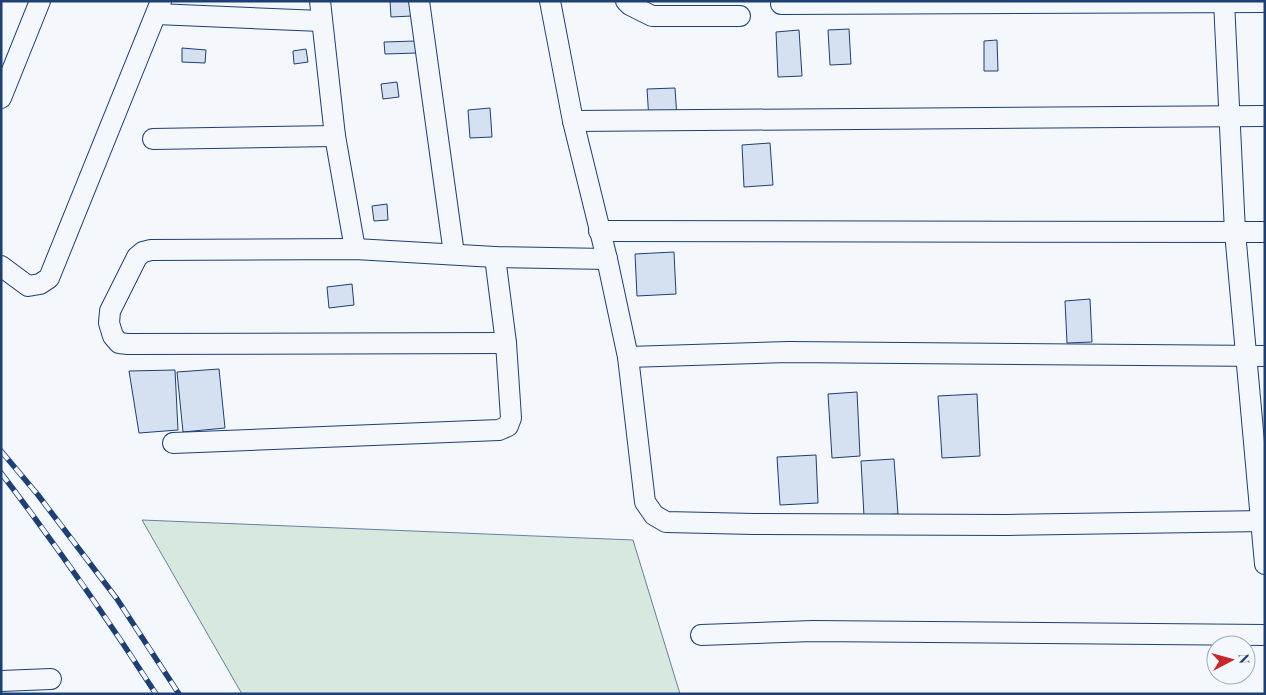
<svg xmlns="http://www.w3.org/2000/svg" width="1266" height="695" font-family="'Playfair Display',serif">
	<rect width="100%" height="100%" fill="#f4f7fb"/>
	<!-- green -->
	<path fill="#d7e8df" stroke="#687fa3" d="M142 520 633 540 680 694H242Z"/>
	<!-- building -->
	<g fill="#d5e0f0" stroke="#1d3f73">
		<path d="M390 1H411L412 16 391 17Z"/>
		<path d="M849 29 851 64 830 65 828 30Z"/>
		<path d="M799 30 802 76 778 77 776 32Z"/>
		<path d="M997 40 998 71H984V41Z"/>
		<path d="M416 41 417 53 385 54 384 42Z"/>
		<path d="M182 48 206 50 205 63 182 62Z"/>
		<path d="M306 49 308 62 294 64 293 51Z"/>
		<path d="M397 82 399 97 383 99 381 84Z"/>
		<path d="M675 88 677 118 649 120 647 89Z"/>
		<path d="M490 108 492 137 470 138 468 110Z"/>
		<path d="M770 143 773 185 744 187 742 145Z"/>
		<path d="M387 204 388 220 374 221 372 206Z"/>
		<path d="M674 252 676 294 637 296 635 254Z"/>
		<path d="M352 284 354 305 329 308 327 287Z"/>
		<path d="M1090 299 1092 342 1067 343 1065 301Z"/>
		<path d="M219 369 225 428 183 432 177 372Z"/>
		<path d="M175 370 178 430 139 433 129 371Z"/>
		<path d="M857 392 860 456 832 458 828 394Z"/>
		<path d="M977 394 980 456 942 458 938 396Z"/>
		<path d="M816 455 818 503 780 505 777 457Z"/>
		<path d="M894 459 898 514 864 516 861 461Z"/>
	</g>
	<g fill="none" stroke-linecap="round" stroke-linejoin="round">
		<defs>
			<g id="minor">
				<path d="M320 1 335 136 355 249"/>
				<path d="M419 1 454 254"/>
				<path d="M550 1 573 121 607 259 628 357 645 502 654 515 666 522 754 524 1007 525 1265 521"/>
				<path d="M626 1 630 5 652 16H740"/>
				<path d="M1224 1 1235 232 1265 564"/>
				<path d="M781 4 1265 2"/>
				<path d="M156 14 321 21"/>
				<path d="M1 98 40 1"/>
				<path d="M573 121 1265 116"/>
				<path d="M153 139 335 136"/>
				<path d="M599 231 1265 232"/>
				<path d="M1 266 28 286 40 284 49 278 161 1"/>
				<path d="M506 343 128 344 119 343 113 336 109 323 110 311 137 257 143 252 151 250 355 249 495 257 607 259"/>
				<path d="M628 357 789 352 1265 356"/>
				<path d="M173 443 499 430 508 426 511 418 506 343 495 257"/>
				<path d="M701 635 813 631 1265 635"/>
				<path d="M1 681 51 679"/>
			</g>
		</defs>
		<!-- minor casing -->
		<use href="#minor" stroke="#1d3f73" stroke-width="22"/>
		<!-- minor -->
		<use href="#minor" stroke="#f4f7fb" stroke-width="20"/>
		<defs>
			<g id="rail">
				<path d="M1 451 38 495 117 599 179 694"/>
				<path d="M1 473C56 545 107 618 156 694"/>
			</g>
		</defs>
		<!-- rail casing -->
		<use href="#rail" stroke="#1d3f73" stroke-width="5.5"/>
		<!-- rail -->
		<use href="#rail" stroke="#f4f7fb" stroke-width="4" stroke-dasharray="11" stroke-linecap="butt"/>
	</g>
	<!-- border -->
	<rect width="1266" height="695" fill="none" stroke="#1d3f73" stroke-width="5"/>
	<!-- north arrow -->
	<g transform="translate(1231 660) rotate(84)"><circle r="24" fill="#f4f7fb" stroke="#9eadc5"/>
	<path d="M0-4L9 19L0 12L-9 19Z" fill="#c62828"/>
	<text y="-8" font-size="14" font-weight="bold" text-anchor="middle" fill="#1d3f73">N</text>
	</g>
</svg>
